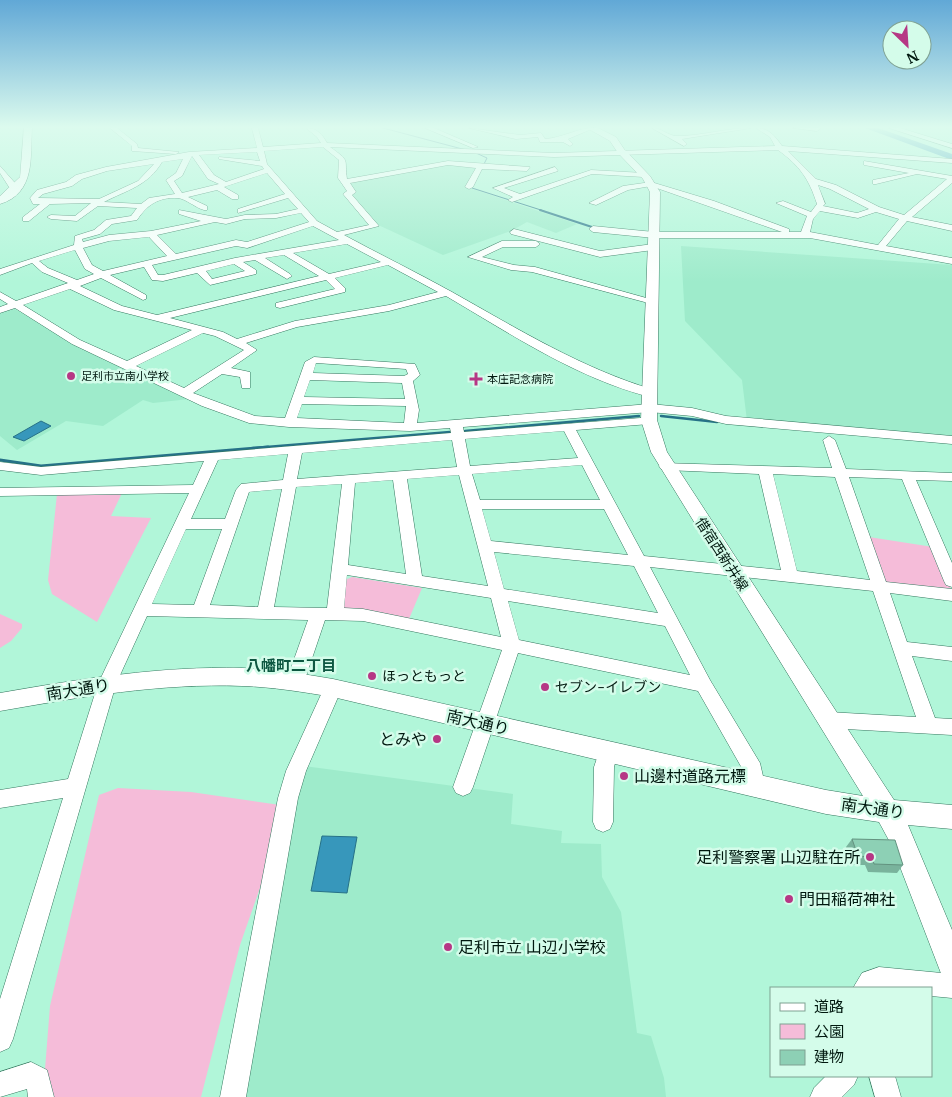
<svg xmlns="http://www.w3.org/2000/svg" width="952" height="1097" font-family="Merriweather,'Noto Sans JP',serif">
	<rect width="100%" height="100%" fill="#b1f6d9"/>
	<!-- built -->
	<g fill="#9eebcb">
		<path d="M447 164 478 167 467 187 577 224 556 233 527 222 511 231 443 255 374 223 350 197 349 182Z"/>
		<path d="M681 246 952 265V440L747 421 742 380 685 321Z"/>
		<path d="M13 308 74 344 189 399 153 403 143 400 103 426 66 421 17 450 0 436V312Z"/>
		<path d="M304 766 513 794 511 824 562 831 561 843 601 844 602 877 621 912 637 1033 651 1036 664 1078 666 1097H245L295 795Z"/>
	</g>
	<!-- green -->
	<g fill="#f5bcd9">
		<path d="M122 493 111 516 151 518 97 622 52 594 48 580 57 494Z"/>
		<path d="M869 537 933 547 952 591 884 585Z"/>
		<path d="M352 577 422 588 409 619 349 611 344 608 345 580Z"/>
		<path d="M0 614 22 624V628L11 641 0 648Z"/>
		<path d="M118 788 191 792 280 805 267 868 240 945 201 1097H46L45 1069 50 1006 99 795Z"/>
	</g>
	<!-- water -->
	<g fill="#3797bb" stroke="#267187">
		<path d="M41 421 51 426 24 441 13 437Z"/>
		<path d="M322 836 357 837 347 893 311 891Z"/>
	</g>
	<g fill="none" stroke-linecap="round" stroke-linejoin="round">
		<!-- stream-far3 -->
		<g stroke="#267187" stroke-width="1">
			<path d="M383 128 466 150"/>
			<path d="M476 153 487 158 472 188 544 211"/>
		</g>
		<!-- stream-far2 -->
		<path stroke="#267187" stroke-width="2" d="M540 210 595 228"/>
		<!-- stream-far1 -->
		<g stroke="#267187" stroke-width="2.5">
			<path d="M661 416 717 422"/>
			<path d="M465 431 639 416"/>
			<path d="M253 448 450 432"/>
		</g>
		<!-- stream -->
		<path stroke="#267187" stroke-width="3" d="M0 460 41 466 268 447"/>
		<!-- river -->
		<path fill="#3797bb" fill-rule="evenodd" d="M865 128H878L952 154V160Z"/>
		<defs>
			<g id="minor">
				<path d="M110 128H117L137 144 138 148 179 152 176 154 132 151V146Z"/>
				<path d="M252 128H258L263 147 321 143 317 137 306 128C317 128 322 134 327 143L554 153 775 146 770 137 756 128C769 128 775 136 782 146L952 159V163L788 151 816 179 836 185 879 207 904 215 947 179 917 174 876 184H873V180L909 173 864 165V161L952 176V183L912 217 952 225V231L907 221 886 246 952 258V264L810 238H654L593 232 589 229 593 226 654 232H782L651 186 628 190 596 205 589 203 623 186 651 182 714 201 789 229V232H801L807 216 776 203 783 201 811 212 817 204C809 179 800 166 778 150L554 157 330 147C351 162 344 158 347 179L448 161 530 167 527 171 482 169 473 187 469 189 465 187 476 168 448 165 350 183 356 192 352 195 379 226 344 235C381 255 416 272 452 292 518 329 581 368 654 390L656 393 650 397C576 378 511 334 446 296L389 311 297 327 246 343 257 350 231 368 250 372V388H242L240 377 222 374 193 393 255 416 285 418 305 362 314 357 415 364 420 375 413 381 419 410 417 423 650 404 692 408 726 416 952 436V444L726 424 692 416 650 412 463 427 464 432 653 417 655 420 653 423 649 424 576 430 644 556 781 570 759 474 666 470 661 469 659 466 661 463 832 468 823 440 829 436 835 440 846 469 952 473V481L916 480 952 563V587L946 585 944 581 902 479 849 477 886 582 952 589V601L890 593 907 642 952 647V661L912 656 935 718 952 719V735L828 728 821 726 819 720 821 714 828 712 916 717 873 591 650 567 710 680 760 763 765 785 762 791 755 794 748 791 743 770 698 691 518 653 473 787 470 793 463 796 456 793 453 787 502 650 363 621 325 620 304 682 301 687 295 689 289 687 286 682 308 620 147 616 116 684 13 1039 9 1048 0 1052V999L63 798 0 808V790L68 779 98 684 189 493 0 496V488L193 485 204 461 41 475 0 470V462L41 467 451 433 450 428 410 431 289 427 249 423 202 406 72 344 15 308 0 313V307L8 304 0 299V292L16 301 68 283 42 272 32 263 0 275V269L74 245 75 236 94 230 106 220 131 216 137 208 98 206 77 221 51 219 47 217 51 215 75 216 91 203 50 204 29 221H23V217L40 204H33L30 198 37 190 66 182 76 175 106 167 189 152 257 148ZM323 147 339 160 338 178 347 191 343 194 369 225 337 232 317 221 267 164 264 151ZM257 152 260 161 219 157V159L262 166 264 169 226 182 214 175 199 155ZM192 156 208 179 219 184 182 193 174 181 182 176ZM183 159 176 173 166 180 175 194 149 198 141 204 104 202C127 190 148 186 162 162ZM154 164 138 181 99 199 38 198 43 194 72 186 82 179 107 171ZM267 173 285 194 238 209V213L288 198 298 209 276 214 245 215 226 219 179 210V214L201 221 151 231 109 235 83 242 82 239 100 234 112 224 137 220C147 205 158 197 178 198 186 199 196 208 204 210H207V206L188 197 217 190 232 199H238V195L224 187ZM818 185 830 189 869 209 857 213 823 206 825 204ZM820 211 858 218 876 212 899 219 878 245 810 232 813 219ZM301 213 309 222 247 242 236 240 176 254 157 235 215 222 226 224 245 219 276 218ZM313 226 339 240 235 258 163 275H158L152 265 236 246 247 248ZM149 237 167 256 103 271 92 265 83 248 109 241ZM347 244 381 262 329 274 293 253ZM75 250 85 269 94 274 77 280 48 268 39 261ZM284 255 319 276 157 315 122 306 80 286 101 278 143 300 146 299V295L110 275 144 267 152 280 163 281 197 273 210 285 256 274V270L243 262 255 260 287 279 292 276 290 274 265 258ZM234 264 245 271 212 279 206 271ZM388 265 438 292 389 305 295 321 237 339 223 332 170 318 326 280 335 289 276 303V307L280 308 345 292V288L335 278ZM70 289 114 310 192 330 127 361 80 340 23 305ZM203 333 215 336 244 350 184 388 136 366ZM316 363 406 369 408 374 404 376 313 373ZM310 380 402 383 405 399 304 397ZM302 404 406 406 404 423 297 418ZM564 431 578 458 470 466 465 439ZM452 440 457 467 297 479 302 453ZM288 454 283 480 241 484 236 490 225 519H191L218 460ZM582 465 600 500H480L472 474ZM773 474 835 477 870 580 797 571ZM459 475 488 586 422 576 407 479ZM393 480 406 574 348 565 355 483ZM342 484 327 608 274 607 296 487ZM282 489 258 607 210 605 249 492ZM482 509H604L628 555 491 541ZM186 529H222L194 605 152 604ZM494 552 634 566 658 613 504 589ZM347 575 491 598 501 637 363 609 344 608ZM508 601 665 626 690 675 519 640Z"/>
				<path d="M425 128H434L478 147 473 148Z"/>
				<path d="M469 128 520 135 541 133 545 139C562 138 577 128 594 128L568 139 573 144 570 146 563 142H540L538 137 516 139Z"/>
				<path d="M652 128C662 128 668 136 677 136 702 136 726 128 751 128L682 139 687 144 684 146Z"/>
				<path d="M793 128H820V129L817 131Z"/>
				<path d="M889 128H900L952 144V148Z"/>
				<path d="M0 166 15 183 21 185V189L9 187 0 173Z"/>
				<path d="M555 167 558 171 504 188 520 194 591 170 644 173 648 175 644 177 592 174 512 202 508 200 513 197 493 188Z"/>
				<path d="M514 229 600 251 653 244 657 247 653 250 600 257 511 234 510 232Z"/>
				<path d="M502 241H536L540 244 536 247H503L482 257 514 265 535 267 657 301 652 304 532 272 511 270 468 257Z"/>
				<path d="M333 681 339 683 342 688 306 771 298 798 246 1097H220L278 798 286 771 324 688 327 683Z"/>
				<path d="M608 744 615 746 618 752 614 767 613 822 610 829 603 832 596 829 593 822 594 767 601 746Z"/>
				<path d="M879 967 952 974V998L931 996V988H853L862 973Z"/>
				<path d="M31 1062 47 1070 54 1097H28L27 1089 0 1097V1072Z"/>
				<path d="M826 1076H858L854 1085 842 1097H810L814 1088Z"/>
				<path d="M869 1076H895L901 1097H875Z"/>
			</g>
			<g id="major">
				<path d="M24 128H32C30 157 36 193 0 204V196L20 177Z"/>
				<path d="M587 128H598L616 137 624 149 650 176 660 192 657 420 667 452 894 800 952 805V829L908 825 952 930V981L942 976 892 846 879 822 826 814 333 697C303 692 273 687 242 686 161 683 80 697 0 711V693C80 679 161 666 242 668 273 669 303 674 333 679L826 790 863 796 651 452 641 420 650 192 643 179 618 153 610 141Z"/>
			</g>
		</defs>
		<!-- minor casing -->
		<use href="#minor" stroke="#35775f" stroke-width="1"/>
		<!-- major casing -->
		<use href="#major" stroke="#35775f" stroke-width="1"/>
		<!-- minor -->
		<use href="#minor" fill="#fff" fill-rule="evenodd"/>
		<!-- major -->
		<use href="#major" fill="#fff" fill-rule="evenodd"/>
	</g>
	<!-- wall -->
	<path fill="#79b39c" d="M852 839 903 865 897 873 868 872 865 865H851L846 847Z"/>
	<!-- building -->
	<path fill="#8dd0b5" stroke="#63927f" d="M852 839 895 840 903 865 874 864 872 857 858 856Z"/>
	<!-- sky -->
	<linearGradient id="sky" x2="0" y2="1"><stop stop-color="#61a8d6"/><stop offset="0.45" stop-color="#dcfbee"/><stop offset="1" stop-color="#dcfbee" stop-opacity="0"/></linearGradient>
	<rect width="952" height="282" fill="url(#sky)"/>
	<!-- markers -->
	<g fill="#b63785" stroke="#d4fcea" stroke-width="2">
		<circle cx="71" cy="376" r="5"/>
		<path d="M473.5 371.5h5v5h5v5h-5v5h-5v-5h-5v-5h5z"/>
		<circle cx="372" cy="676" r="5"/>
		<circle cx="545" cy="687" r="5"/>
		<circle cx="437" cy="739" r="5"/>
		<circle cx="624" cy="776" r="5"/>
		<circle cx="870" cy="857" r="5"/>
		<circle cx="789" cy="899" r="5"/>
		<circle cx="448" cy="947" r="5"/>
	</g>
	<g text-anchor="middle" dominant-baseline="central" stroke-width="5" stroke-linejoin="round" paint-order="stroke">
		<!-- far-poi labels -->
		<g font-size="11" fill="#00180f" stroke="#d4fcea" text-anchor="start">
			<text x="81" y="376">足利市立南小学校</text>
			<text x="487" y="379">本庄記念病院</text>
		</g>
		<!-- street labels -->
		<g font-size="14" fill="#00180f" stroke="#d4fcea">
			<text transform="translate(722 554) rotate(57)">借宿西新井線</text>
		</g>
		<!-- poi labels -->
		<g font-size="14" fill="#00180f" stroke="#d4fcea" text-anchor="start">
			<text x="382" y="676">ほっともっと</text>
			<text x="555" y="687">セブン-イレブン</text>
		</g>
		<!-- neighbourhood labels -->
		<g font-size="15" font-weight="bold" fill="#0d5741" stroke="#d4fcea">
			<text x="291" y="665">八幡町二丁目</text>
		</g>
		<!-- near-street labels -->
		<g font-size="16" fill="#00180f" stroke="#d4fcea">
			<text transform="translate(78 689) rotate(-9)">南大通り</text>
			<text transform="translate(478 722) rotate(13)">南大通り</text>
			<text transform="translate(873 808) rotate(8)">南大通り</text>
		</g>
		<!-- near-poi labels -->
		<g font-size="16" fill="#00180f" stroke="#d4fcea" text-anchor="start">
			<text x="427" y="739" text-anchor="end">とみや</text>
			<text x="634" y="776">山邊村道路元標</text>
			<text x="860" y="857" text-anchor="end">足利警察署 山辺駐在所</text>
			<text x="799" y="899">門田稲荷神社</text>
			<text x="458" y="947">足利市立 山辺小学校</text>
		</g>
	</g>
	<!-- legend -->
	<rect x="770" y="987" width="162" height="90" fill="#d4fcea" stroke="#7fa192"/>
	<rect x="780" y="1003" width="25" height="8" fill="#ffffff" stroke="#7fa192"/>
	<text x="814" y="1012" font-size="15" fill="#00180f">道路</text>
	<rect x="780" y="1024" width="25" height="15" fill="#f5bcd9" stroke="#7fa192"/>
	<text x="814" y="1037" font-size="15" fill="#00180f">公園</text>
	<rect x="780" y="1050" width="25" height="15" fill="#8dd0b5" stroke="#7fa192"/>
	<text x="814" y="1062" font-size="15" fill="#00180f">建物</text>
	<!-- north arrow -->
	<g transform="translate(907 45) rotate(155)"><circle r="24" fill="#d4fcea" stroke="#7fa192"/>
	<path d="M0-4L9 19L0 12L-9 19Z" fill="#b63785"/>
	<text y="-8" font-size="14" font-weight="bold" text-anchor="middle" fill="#00180f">N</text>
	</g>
</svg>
